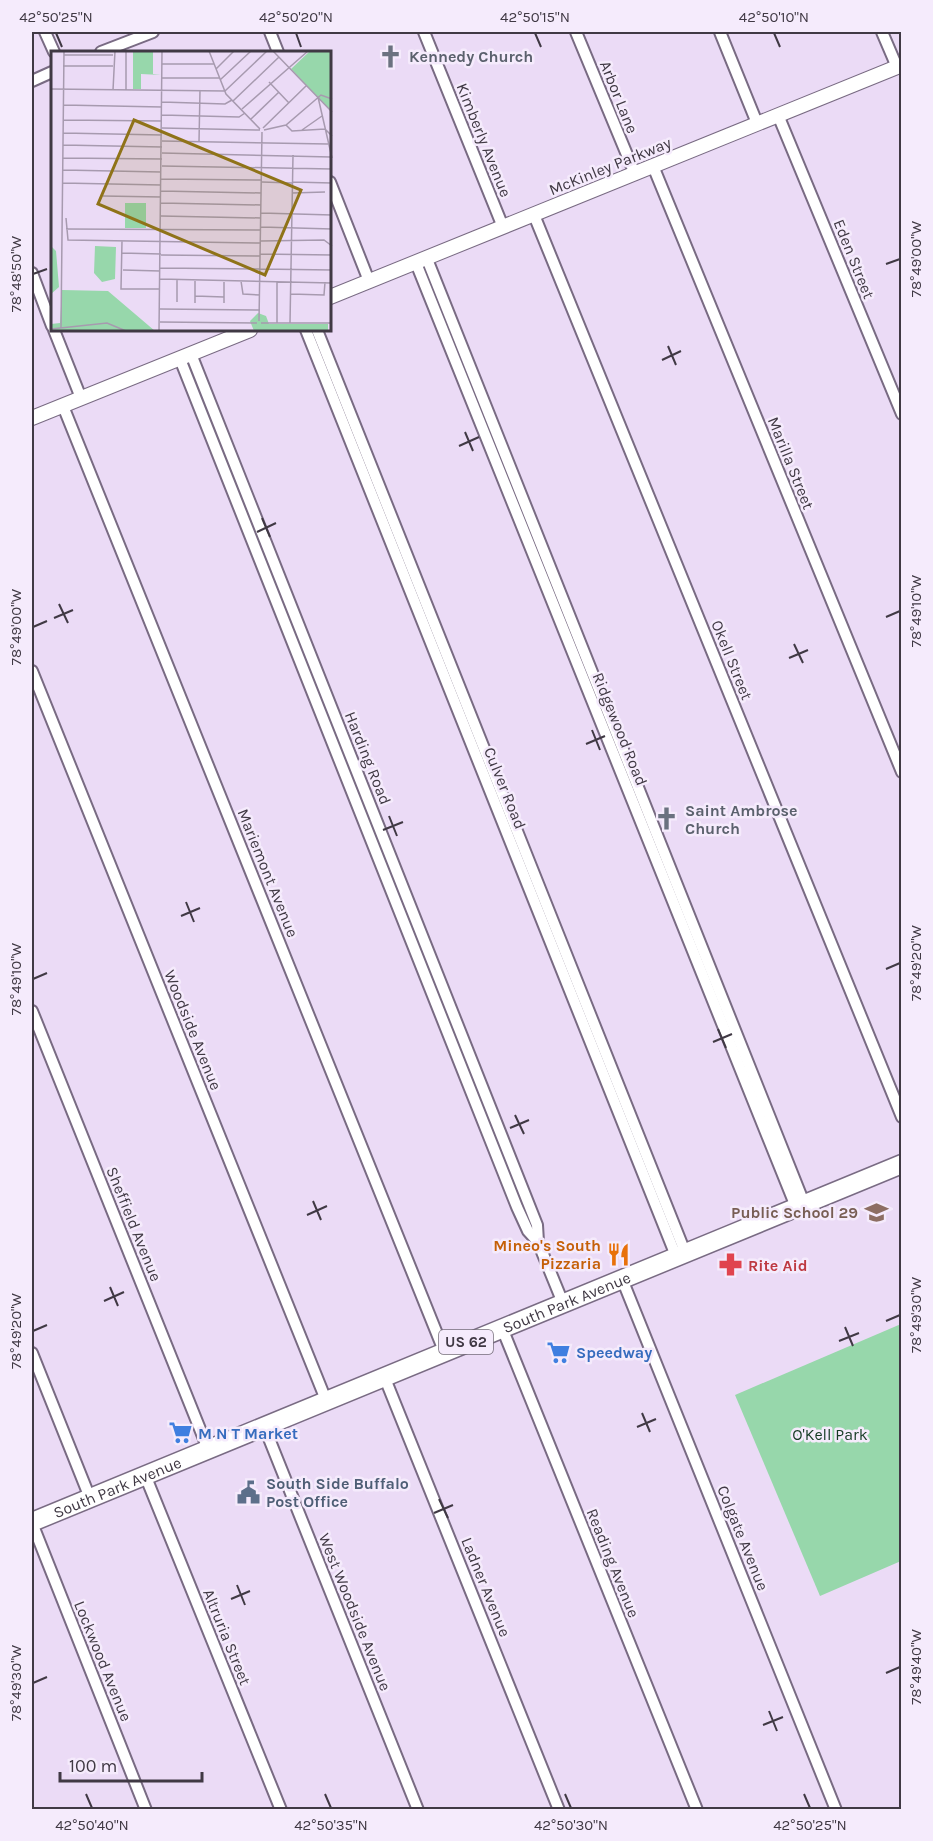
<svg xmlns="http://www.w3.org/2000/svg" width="933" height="1841" font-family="Karla,sans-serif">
	<rect width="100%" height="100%" fill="#ebdbf6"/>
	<!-- green -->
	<path fill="#97d7ab" d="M901 1324V1561L820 1596 735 1395Z"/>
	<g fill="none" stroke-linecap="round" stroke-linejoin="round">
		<defs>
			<g id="minor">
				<path d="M45 32 54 52"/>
				<path d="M270 32 278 52"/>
				<path d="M424 32 503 227"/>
				<path d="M576 32 635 174"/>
				<path d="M720 32 757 123"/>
				<path d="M882 32 897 67"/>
				<path d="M101 52 153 32"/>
				<path d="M32 81 52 72"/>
				<path d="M778 115 902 414"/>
				<path d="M653 166 902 772"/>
				<path d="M330 182 369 281"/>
				<path d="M534 215 902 1117"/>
				<path d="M427 259 804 1203"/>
				<path d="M416 263 796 1207"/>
				<path d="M32 273 52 326"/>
				<path d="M54 330 81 398"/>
				<path d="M306 330 676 1256"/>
				<path d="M317 330 685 1252"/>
				<path d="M191 354 537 1225 538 1242"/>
				<path d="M180 359 517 1207 528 1231 538 1242 563 1303"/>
				<path d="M63 406 444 1351"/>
				<path d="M32 671 326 1400"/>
				<path d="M32 1011 208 1449"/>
				<path d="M622 1279 836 1810"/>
				<path d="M502 1328 697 1810"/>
				<path d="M32 1353 90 1498"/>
				<path d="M384 1376 559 1810"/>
				<path d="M264 1426 418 1810"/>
				<path d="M145 1475 281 1810"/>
				<path d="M32 1523 146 1810"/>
			</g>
			<g id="tertiary">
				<path d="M330 297 902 65"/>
				<path d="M32 418 250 330"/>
			</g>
			<g id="primary">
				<path id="s1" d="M32 1522 902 1164"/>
			</g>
		</defs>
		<!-- minor casing -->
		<use href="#minor" stroke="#796b83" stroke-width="14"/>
		<!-- tertiary casing -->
		<use href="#tertiary" stroke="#796b83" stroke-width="16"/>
		<!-- primary casing -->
		<use href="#primary" stroke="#796b83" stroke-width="21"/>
		<!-- minor -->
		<use href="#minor" stroke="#fff" stroke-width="10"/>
		<!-- tertiary -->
		<use href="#tertiary" stroke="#fff" stroke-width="14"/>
		<!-- primary -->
		<use href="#primary" stroke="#fff" stroke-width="18"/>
	</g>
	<!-- ticks -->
	<path fill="none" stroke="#403944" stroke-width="2" d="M56 33 62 47M296 33 301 47M535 33 541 47M774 33 780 47M886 264 900 259M33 274 47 269M668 346 676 365M662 360 681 351M465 432 473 451M459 446 479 437M262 518 270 537M257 532 276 523M59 604 68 623M886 617 900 611M54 618 73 610M33 627 47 621M794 644 803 663M789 658 808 650M592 730 600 750M586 744 605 736M389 816 397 836M383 830 403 822M186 902 194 922M181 916 200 908M886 969 900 963M33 979 47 973M718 1029 726 1048M713 1042 732 1034M515 1115 524 1134M510 1128 529 1120M313 1201 321 1220M307 1215 327 1206M110 1287 118 1306M104 1301 124 1292M886 1321 900 1315M845 1327 853 1346M33 1331 47 1325M839 1341 859 1333M642 1413 650 1432M637 1427 656 1419M439 1499 448 1518M434 1513 453 1505M237 1585 245 1605M231 1599 250 1591M886 1673 900 1667M33 1683 47 1677M769 1711 777 1731M763 1725 783 1717M86 1794 92 1808M325 1794 331 1808M565 1794 571 1808M804 1794 810 1808"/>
	<!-- icons -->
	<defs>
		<symbol id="church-bare" viewBox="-9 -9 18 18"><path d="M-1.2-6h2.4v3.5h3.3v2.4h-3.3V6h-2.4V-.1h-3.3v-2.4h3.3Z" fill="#6b7280" stroke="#f5ebfc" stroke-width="2.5" paint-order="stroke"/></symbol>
		<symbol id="school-bare" viewBox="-9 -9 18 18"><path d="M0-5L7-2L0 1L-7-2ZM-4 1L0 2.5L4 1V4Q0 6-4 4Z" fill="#8d6e63" stroke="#f5ebfc" stroke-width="2.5" paint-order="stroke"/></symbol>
		<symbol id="restaurant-bare" viewBox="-9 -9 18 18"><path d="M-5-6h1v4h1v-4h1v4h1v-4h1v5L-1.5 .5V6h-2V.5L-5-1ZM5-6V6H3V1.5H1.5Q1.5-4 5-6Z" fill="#e8710a" stroke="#f5ebfc" stroke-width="2.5" paint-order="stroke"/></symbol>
		<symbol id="pharmacy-bare" viewBox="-9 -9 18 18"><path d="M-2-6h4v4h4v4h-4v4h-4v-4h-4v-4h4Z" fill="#e0444e" stroke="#f5ebfc" stroke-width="2.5" paint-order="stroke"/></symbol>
		<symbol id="supermarket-bare" viewBox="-9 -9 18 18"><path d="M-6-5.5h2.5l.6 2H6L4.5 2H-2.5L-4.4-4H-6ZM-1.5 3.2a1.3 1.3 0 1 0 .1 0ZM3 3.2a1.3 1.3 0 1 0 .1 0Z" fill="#3f7fe0" stroke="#f5ebfc" stroke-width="2.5" paint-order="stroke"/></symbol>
		<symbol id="civic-bare" viewBox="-9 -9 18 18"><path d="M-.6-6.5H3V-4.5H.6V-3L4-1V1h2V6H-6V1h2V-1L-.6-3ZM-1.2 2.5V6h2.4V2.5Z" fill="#5c6f8a" stroke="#f5ebfc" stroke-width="2.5" paint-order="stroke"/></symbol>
	</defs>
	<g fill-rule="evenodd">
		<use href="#church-bare" x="374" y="40" width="33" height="33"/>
		<use href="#church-bare" x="650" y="802" width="33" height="33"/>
		<use href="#school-bare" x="860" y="1196" width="33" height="33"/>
		<use href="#restaurant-bare" x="602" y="1238" width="33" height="33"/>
		<use href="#pharmacy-bare" x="714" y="1248" width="33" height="33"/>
		<use href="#supermarket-bare" x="542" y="1336" width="33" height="33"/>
		<use href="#supermarket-bare" x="164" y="1416" width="33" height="33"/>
		<use href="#civic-bare" x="232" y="1476" width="33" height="33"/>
	</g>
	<g text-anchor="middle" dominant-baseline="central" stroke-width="5" stroke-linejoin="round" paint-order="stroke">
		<!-- shield labels -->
		<rect fill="#f5ebfc" stroke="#766e7b" stroke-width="1.5" x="439" y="1330" width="54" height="24" rx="4.5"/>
		<g font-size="15" font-weight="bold" fill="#403944">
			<text x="466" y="1342">US 62</text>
		</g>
		<!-- worship labels -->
		<g font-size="16" font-weight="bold" fill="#5b616d" stroke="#f5ebfc" text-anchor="start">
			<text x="409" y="56">Kennedy Church</text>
			<text x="685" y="810">Saint Ambrose<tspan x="685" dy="18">Church</tspan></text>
		</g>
		<!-- street labels -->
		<g font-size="16" fill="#403944" stroke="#f5ebfc">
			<text transform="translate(619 97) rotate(68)">Arbor Lane</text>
			<text transform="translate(484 140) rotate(68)">Kimberly Avenue</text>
			<text transform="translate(610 166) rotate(-22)">McKinley Parkway</text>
			<text transform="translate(854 259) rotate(68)">Eden Street</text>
			<text transform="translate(791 463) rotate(68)">Marilla Street</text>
			<text transform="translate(732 660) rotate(68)">Okell Street</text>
			<text transform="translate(620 729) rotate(68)">Ridgewood Road</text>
			<text transform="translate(368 758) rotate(68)">Harding Road</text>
			<text transform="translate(505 788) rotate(68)">Culver Road</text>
			<text transform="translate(268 873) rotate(68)">Mariemont Avenue</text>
			<text transform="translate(193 1030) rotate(68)">Woodside Avenue</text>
			<text transform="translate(134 1224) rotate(68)">Sheffield Avenue</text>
			<text stroke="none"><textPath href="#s1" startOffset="578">South Park Avenue</textPath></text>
			<text stroke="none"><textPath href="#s1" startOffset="92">South Park Avenue</textPath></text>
			<text transform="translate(743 1538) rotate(68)">Colgate Avenue</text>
			<text transform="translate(613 1563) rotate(68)">Reading Avenue</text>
			<text transform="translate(486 1587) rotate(68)">Ladner Avenue</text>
			<text transform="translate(355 1612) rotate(68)">West Woodside Avenue</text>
			<text transform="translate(227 1637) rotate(68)">Altruria Street</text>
			<text transform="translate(103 1661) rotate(68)">Lockwood Avenue</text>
		</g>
		<!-- education labels -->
		<g font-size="16" font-weight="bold" fill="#785e54" stroke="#f5ebfc" text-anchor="end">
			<text x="858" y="1212">Public School 29</text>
		</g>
		<!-- food labels -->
		<g font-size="16" font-weight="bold" fill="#c56008" stroke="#f5ebfc" text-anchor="end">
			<text x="601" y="1245">Mineo's South<tspan x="601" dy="18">Pizzaria</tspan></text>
		</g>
		<!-- health labels -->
		<g font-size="16" font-weight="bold" fill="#be3a42" stroke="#f5ebfc" text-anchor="start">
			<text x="748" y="1265">Rite Aid</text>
		</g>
		<!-- shop labels -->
		<g font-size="16" font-weight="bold" fill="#366cbe" stroke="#f5ebfc" text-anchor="start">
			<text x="576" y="1352">Speedway</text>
			<text x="198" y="1433">M N T Market</text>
		</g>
		<!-- park labels -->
		<g font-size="16" fill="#163b25" stroke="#f5ebfc">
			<text x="830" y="1434">O'Kell Park</text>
		</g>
		<!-- service labels -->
		<g font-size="16" font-weight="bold" fill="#4e5e75" stroke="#f5ebfc" text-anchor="start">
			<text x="266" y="1483">South Side Buffalo<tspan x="266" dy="18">Post Office</tspan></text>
		</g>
	</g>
	<!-- overview -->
	<g transform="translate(51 51)">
		<rect width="280" height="280" fill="#ebdbf6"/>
		<path d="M259 0H280V60L240 18ZM82 1H102V23L110 24 90 23V38H82ZM74 152H95V177H74ZM0 195 5 200 8 236 0 243ZM44 195 65 196 64 228 51 231 43 222ZM11 239 57 240 104 280H0V273L9 272ZM207 262 215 265 218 273H277V280H203L199 270Z" fill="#97d7ab"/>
		<path fill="none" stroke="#a79aaf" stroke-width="1.5" d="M75 0V39M158 0 175 43 209 78M222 0 281 61M13 4H62M111 13H163M12 15H62M165 18 183 0M111 27H169M169 29 200 0M218 31 238 52M0 38 174 40M62 39 64 0M174 40 216 0M267 46 281 107M182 50 228 6M111 51 174 53 181 49M12 54 111 56M191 58 257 0M111 64 188 66 194 62M200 68 228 41M12 69 111 70M235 74 241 80 274 78 281 85M111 77 209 79M212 77 256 34M213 79 235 74 270 44 281 48M251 79 271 65M12 82 111 84M111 90 277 93M148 91 149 39M12 94 111 96M111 102 280 106M12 107 111 108M111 115 281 118M12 119 110 121M110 128 211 129M211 131 241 132M241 131 281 132M11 132 110 134M110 140 210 142M241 142 274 141M52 145 110 146M110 152 210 154M210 162 281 164M110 165 210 167M15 167 17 189 210 192M210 176 281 178M15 178 210 179M71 190 70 238H109M210 190 273 189 281 195M70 202 110 203M209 203 281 204M110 204 209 205M109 217 209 218M209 218 281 219M72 219 109 220M109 228 281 232M190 230 192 243 209 244M240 243 273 244 274 231M144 245 173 246M126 251V229M144 252V229M173 252V229M109 258 209 259M208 270 211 81M109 271 206 272M210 272H281M226 272V231M239 272 242 104M10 277 13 0M0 278 56 272 75 280M108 280 111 0"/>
		<path fill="#8f7318" fill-opacity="0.15" stroke="#8f7318" stroke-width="3" d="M83 69 250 139 214 224 47 153Z"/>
		<rect width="280" height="280" fill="none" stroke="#403944" stroke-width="3"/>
	</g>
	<!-- border -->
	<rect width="933" height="1841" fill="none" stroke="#f5ebfc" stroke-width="66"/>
	<!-- scale -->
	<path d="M60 1772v9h142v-9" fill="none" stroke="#403944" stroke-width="3"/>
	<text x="69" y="1772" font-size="18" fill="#403944" stroke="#f5ebfc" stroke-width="4.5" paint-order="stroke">100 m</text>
	<rect x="33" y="33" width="867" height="1775" fill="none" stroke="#403944" stroke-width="2"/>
	<g font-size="15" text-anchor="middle" fill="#403944">
		<text x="56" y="22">42°50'25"N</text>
		<text x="296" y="22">42°50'20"N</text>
		<text x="535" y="22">42°50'15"N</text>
		<text x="774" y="22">42°50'10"N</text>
		<text transform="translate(916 259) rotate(-90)" y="5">78°49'00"W</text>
		<text transform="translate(16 274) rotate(-90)" y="5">78°48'50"W</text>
		<text transform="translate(916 611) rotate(-90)" y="5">78°49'10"W</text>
		<text transform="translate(16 627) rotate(-90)" y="5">78°49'00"W</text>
		<text transform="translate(916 963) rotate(-90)" y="5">78°49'20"W</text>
		<text transform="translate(16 979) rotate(-90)" y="5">78°49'10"W</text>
		<text transform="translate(916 1315) rotate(-90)" y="5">78°49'30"W</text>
		<text transform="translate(16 1331) rotate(-90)" y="5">78°49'20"W</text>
		<text transform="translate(916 1667) rotate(-90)" y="5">78°49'40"W</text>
		<text transform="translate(16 1683) rotate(-90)" y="5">78°49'30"W</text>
		<text x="92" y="1830">42°50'40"N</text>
		<text x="331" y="1830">42°50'35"N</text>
		<text x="571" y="1830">42°50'30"N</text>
		<text x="810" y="1830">42°50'25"N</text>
	</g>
</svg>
